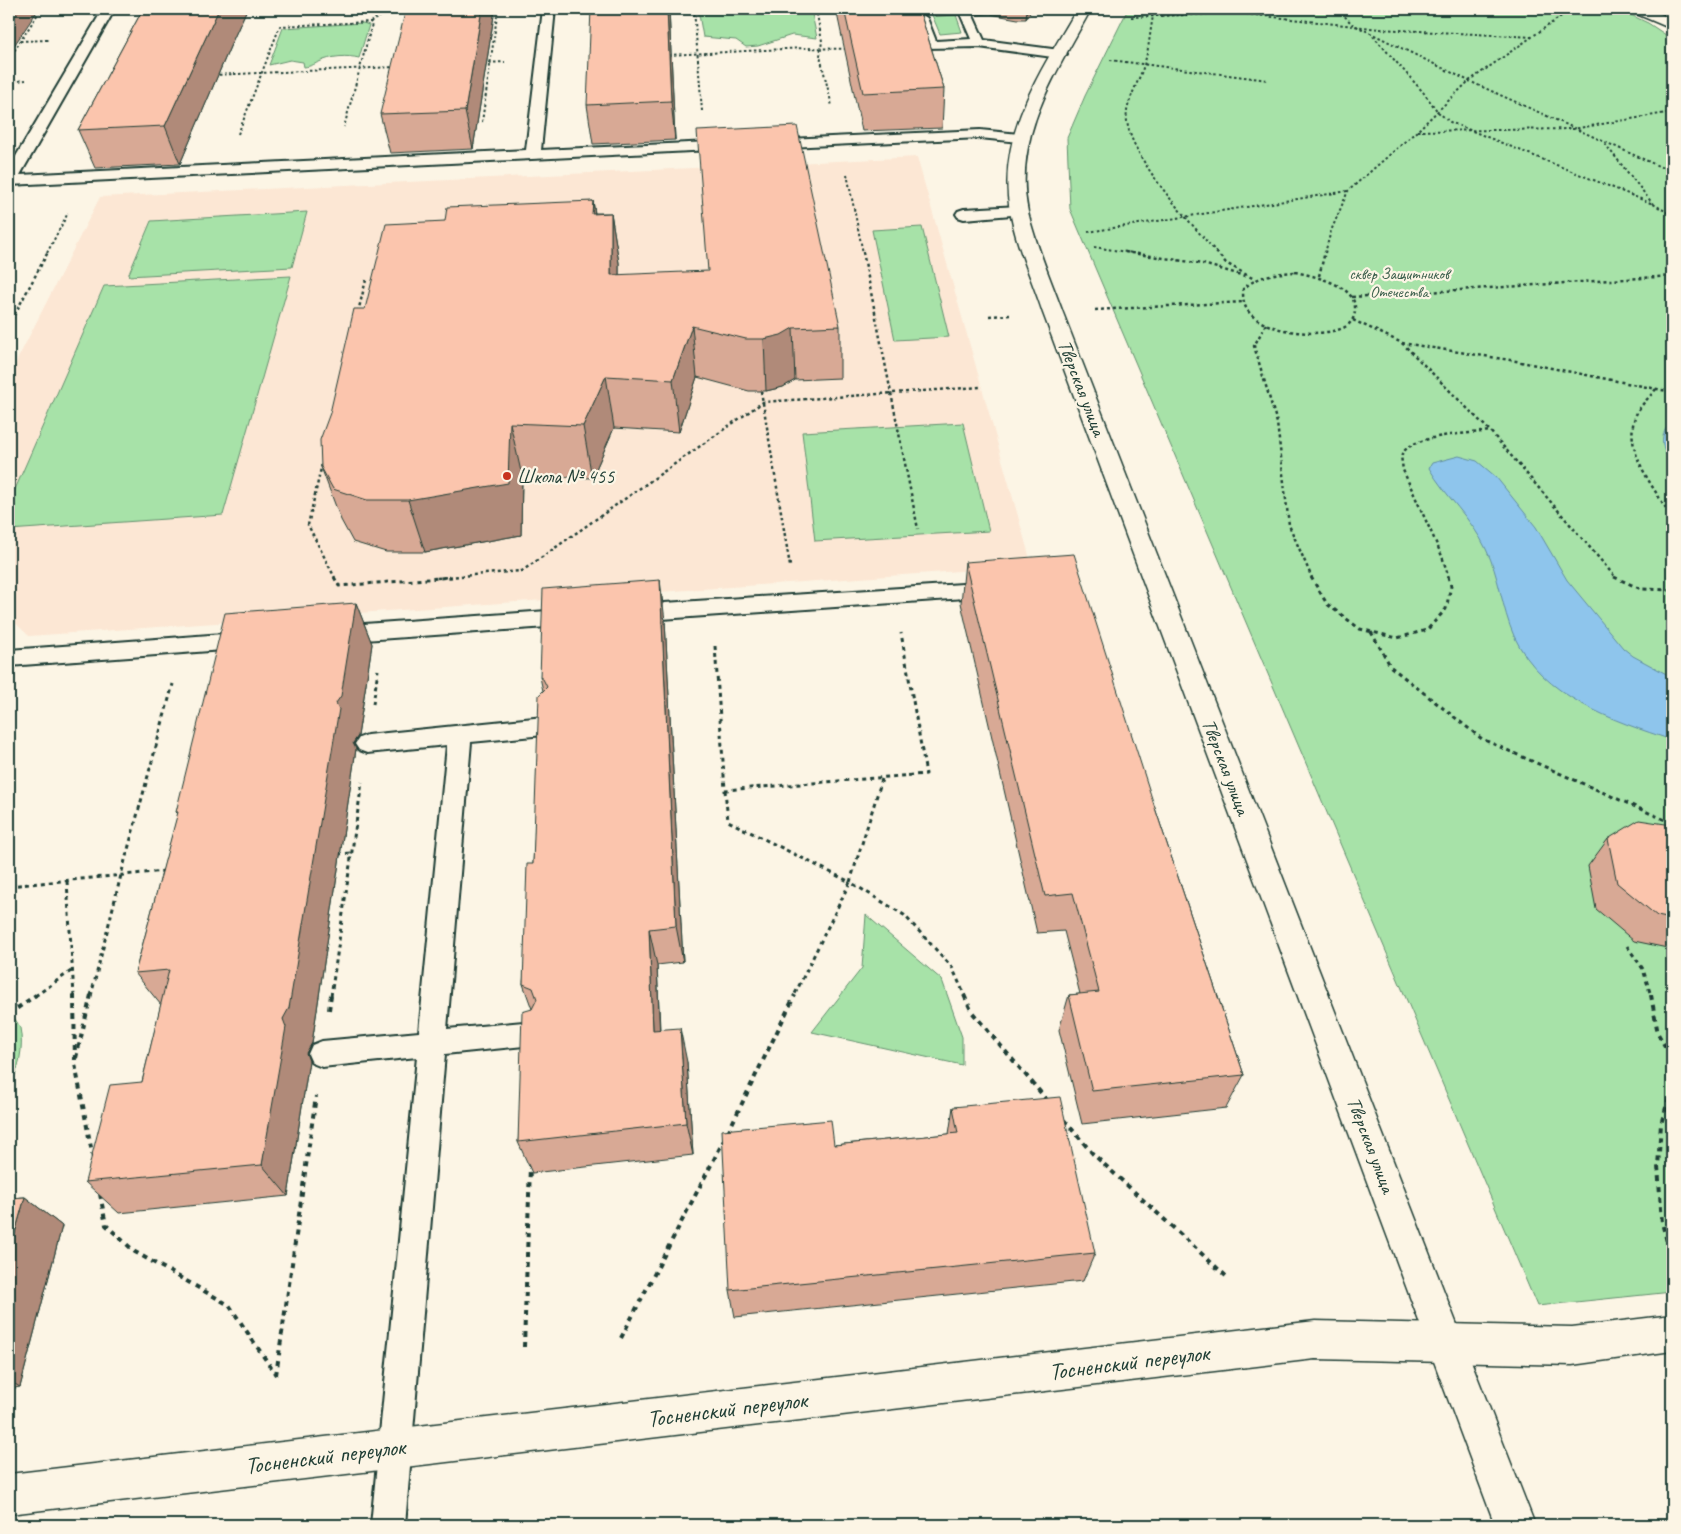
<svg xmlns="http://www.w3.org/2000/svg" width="1681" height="1534" font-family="Caveat,sans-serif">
	<rect width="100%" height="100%" fill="#fcf5e5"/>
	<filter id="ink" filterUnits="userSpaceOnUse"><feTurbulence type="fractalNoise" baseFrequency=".02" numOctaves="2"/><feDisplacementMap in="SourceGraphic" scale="10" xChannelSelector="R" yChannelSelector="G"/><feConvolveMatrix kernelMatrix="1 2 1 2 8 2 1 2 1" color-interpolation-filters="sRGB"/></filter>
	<g filter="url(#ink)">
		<!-- built -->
		<path fill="#fce7d4" d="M917 157 1032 566 29 636 9 617V376L100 197Z"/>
		<!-- green -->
		<g fill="#a7e2a8" stroke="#63906e">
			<path d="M698 9H811L817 38 792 35 758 46 746 47 736 40 703 37Z"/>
			<path d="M916 9 955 12 962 32 940 34 932 15 917 12Z"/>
			<path d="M1128 9H1618L1648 23 1672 39V1292L1537 1306 1070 209 1067 138 1085 96Z"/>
			<path d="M363 23 369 25 359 58C347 55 331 56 319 62 312 65 312 66 304 67L303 62 290 60 269 65 283 28Z"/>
			<path d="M307 212 292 267 128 276 151 221Z"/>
			<path d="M922 227 949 337 895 340 872 230Z"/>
			<path d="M291 276 223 515 9 530V503L104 286Z"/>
			<path d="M963 423 989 531 815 541 802 432Z"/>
			<path d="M866 915 942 980 962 1037V1065L812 1032 862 968Z"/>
			<path d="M9 1011C12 1016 18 1022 20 1028 24 1047 19 1071 9 1087Z"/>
		</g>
		<!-- water -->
		<g fill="#8ec5ec" stroke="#628fa2">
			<path d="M1672 421V464C1661 450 1658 434 1672 421Z"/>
			<path d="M1459 456 1477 461 1496 477 1536 527 1567 580 1623 648 1633 656 1672 677V740C1614 721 1542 697 1514 636 1502 609 1499 575 1486 549 1472 519 1445 496 1429 468L1432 463Z"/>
		</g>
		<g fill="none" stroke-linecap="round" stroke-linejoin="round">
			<defs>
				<g id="lane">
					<path d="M103 9H115L20 175 526 150 543 9H555L541 150 731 141 736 142 738 145 736 148 731 149 9 185V168Z"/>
					<path d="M958 9H970L984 40 1060 50 1067 54 1060 58 979 47 926 48 915 18 921 14 927 18 936 41 971 39Z"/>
					<path d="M980 130 1019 134 1024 135 1026 138 1024 141 1019 142 980 138 767 148 762 147 760 144 762 141 767 140Z"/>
					<path d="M1019 206 1025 208 1027 211 1025 214 964 219 958 217 956 214 958 211 964 209Z"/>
					<path d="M994 582 1001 584 1005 589 1001 594 994 596 633 621 625 618 622 613 625 608 633 605Z"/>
					<path d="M575 609 583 612 586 617 583 622 575 625 336 642 328 640 325 634 328 628 336 626Z"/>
					<path d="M250 632 258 634 261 640 258 646 250 648 9 666V650Z"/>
					<path d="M544 717 552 720 556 726 552 732 544 735 471 742 447 1029 534 1021 544 1024 548 1033 544 1042 534 1045 445 1054 405 1525H371L417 1057 322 1067 312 1063 308 1054 312 1045 322 1041 419 1032 447 745 367 753 359 750 355 744 359 738 367 735Z"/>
				</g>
				<g id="street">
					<path d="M1630 9H1649L1672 19V29L1632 12Z"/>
					<path d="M1672 1315V1351L1572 1365 1315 1359 9 1514V1474L1315 1321 1572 1327Z"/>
				</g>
				<path id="secondary" d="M1077 9H1091C1057 72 1012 136 1028 212 1036 246 1051 280 1063 313L1535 1525H1495L1043 313C1032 279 1016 246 1010 211 996 135 1041 71 1077 9Z"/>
			</defs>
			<!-- lane casing -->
			<use href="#lane" stroke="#1f3d34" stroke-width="4"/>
			<!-- street casing -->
			<use href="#street" stroke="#1f3d34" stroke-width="3"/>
			<!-- secondary casing -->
			<use href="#secondary" stroke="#1f3d34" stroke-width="3"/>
			<!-- path-far3 -->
			<g stroke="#1f3d34" stroke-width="2" stroke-dasharray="2.5 2.5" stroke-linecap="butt">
				<path d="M694 9 702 111"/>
				<path d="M816 9 822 41 820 56 832 106"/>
				<path d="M1150 9 1153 16C1150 32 1149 49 1144 65 1139 81 1130 95 1127 111 1121 150 1192 224 1217 253"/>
				<path d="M1338 9 1352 24 1469 81 1672 172"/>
				<path d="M1131 17 1238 13 1380 29 1532 37"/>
				<path d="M370 22 393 9"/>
				<path d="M1373 36 1423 92 1438 112 1450 122 1653 204 1672 215"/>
				<path d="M20 41 48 40"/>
				<path d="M669 55 804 48 847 49"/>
				<path d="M9 59 41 9"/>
				<path d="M1110 60 1268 80"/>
				<path d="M484 63 505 62"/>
				<path d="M214 75 395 67"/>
				<path d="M9 82 26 80"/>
				<path d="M482 122 498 9"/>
				<path d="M1417 131 1573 129 1672 112"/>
				<path d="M238 134 280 26 370 22 372 24 344 127"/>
				<path d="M1605 144 1653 204"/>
				<path d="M847 174 863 253"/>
				<path d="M1088 232 1348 191"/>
				<path d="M1094 247 1133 253"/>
				<path d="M47 253 68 213"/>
				<path d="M1325 253 1331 231 1348 191 1417 131 1469 81 1563 15 1568 9"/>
			</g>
			<!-- path-far2 -->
			<g stroke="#1f3d34" stroke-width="2.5" stroke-dasharray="3 3" stroke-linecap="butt">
				<path d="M863 252 918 529"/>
				<path d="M1125 252 1203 264 1248 277"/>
				<path d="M1216 252 1226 263 1254 279"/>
				<path d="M1295 272C1314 276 1357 285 1355 310 1355 318 1350 325 1343 328 1319 338 1264 333 1248 311 1243 304 1243 297 1243 289 1259 275 1275 273 1295 272Z"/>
				<path d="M1319 276 1325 252"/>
				<path d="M1352 297 1672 276"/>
				<path d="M1095 310 1243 302"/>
				<path d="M358 312 366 280"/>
				<path d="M989 316 1011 315"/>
				<path d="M1353 320 1402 343 1516 361 1672 392"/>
				<path d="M1266 324 1254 346 1277 423 1289 525 1312 578"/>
				<path d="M9 325 48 252"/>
				<path d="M1402 343 1490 431 1616 578"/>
				<path d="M1656 389C1649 398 1639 406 1635 417 1623 452 1656 490 1672 518"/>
				<path d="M761 391 790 566"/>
				<path d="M322 464 308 525 335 578"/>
				<path d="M437 578 522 571 763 402 980 387"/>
				<path d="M1449 578 1442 556 1403 470 1401 456C1410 434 1469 434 1490 431"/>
			</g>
			<!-- path-far1 -->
			<g stroke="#1f3d34" stroke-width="3" stroke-dasharray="4 4" stroke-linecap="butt">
				<path d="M334 577 339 586 452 577"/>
				<path d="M1311 577 1327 604 1360 629 1397 638 1427 630 1446 609 1451 586 1448 577"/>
				<path d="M1614 577 1641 589 1672 590"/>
				<path d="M1371 632 1391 667 1482 739 1672 823"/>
				<path d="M715 646 725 790 926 774 901 633"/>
				<path d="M373 704 378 670"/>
				<path d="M882 779 850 882 904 915 952 967 965 996"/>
				<path d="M725 790 728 821 850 882 794 996"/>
				<path d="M338 854 351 853"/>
				<path d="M67 881 74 996"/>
				<path d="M9 886 165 871"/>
				<path d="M1627 946 1643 969 1651 996"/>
				<path d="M35 996 74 969"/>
				<path d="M91 996 121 875 173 684"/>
				<path d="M331 996 362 782"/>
			</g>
			<!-- path -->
			<g stroke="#1f3d34" stroke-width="4" stroke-dasharray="5 5" stroke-linecap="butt">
				<path d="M74 995 75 1064 93 1158"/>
				<path d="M964 995 972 1012 1047 1100"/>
				<path d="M1651 995 1658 1034 1672 1058"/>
				<path d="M329 1010 331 995"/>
				<path d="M9 1014 36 995"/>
				<path d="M76 1058 91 995"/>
				<path d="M1672 1088 1661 1124 1658 1166 1662 1223 1672 1260"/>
				<path d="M1064 1120 1093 1154 1227 1277"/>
				<path d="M728 1132 795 995"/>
				<path d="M100 1194 106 1225 135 1252 229 1305 276 1375"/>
				<path d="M621 1338 724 1140"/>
				<path d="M524 1347 530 1166"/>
				<path d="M276 1375 316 1096"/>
			</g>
			<!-- lane -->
			<use href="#lane" fill="#fcf5e5" fill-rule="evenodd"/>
			<!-- street -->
			<use href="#street" fill="#fcf5e5" fill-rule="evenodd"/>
			<!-- secondary -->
			<use href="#secondary" fill="#fcf5e5" fill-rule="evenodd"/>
		</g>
		<!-- wall -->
		<g fill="#d8a995" stroke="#1f3d34">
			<path d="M143 9H247L232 42 180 164 95 168 78 130Z"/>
			<path d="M495 9 473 149 390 153 380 114Z"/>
			<path d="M669 9 675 140 593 144 587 105Z"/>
			<path d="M836 9H919L944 89 942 128 862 131Z"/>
			<path d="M933 9H959V15L935 16Z"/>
			<path d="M971 9H1032L1026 19H1018L990 14 975 15Z"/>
			<path d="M593 201 595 213H611L619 263V275L840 326V378L795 380 783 387 766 391H749L697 377 679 432 614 428 592 478 522 476 521 535 425 552H386L353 542 341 520 321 467 365 309 445 221Z"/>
			<path d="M965 562 1155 808 1244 1075 1226 1108 1082 1124 1059 1030 1069 995 1080 994 1064 931 1037 933 961 603Z"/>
			<path d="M356 603 372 644 358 736 353 743 356 749 312 1043 306 1053 309 1061 288 1196 119 1213 85 1182 142 1082 161 1005 135 973 178 814 176 812Z"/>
			<path d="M665 621 683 962 657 965 660 1029 687 1062 693 1155 532 1173 518 1142 532 1009 523 984 533 864 543 691 540 677Z"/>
			<path d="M1672 825V949L1634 941 1596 909 1588 866 1608 839Z"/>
			<path d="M953 1107 1095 1253 1083 1281 735 1317 730 1290 834 1145 949 1134Z"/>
			<path d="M25 1197 62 1226 20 1387 9 1389V1198Z"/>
		</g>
		<!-- shaded-wall -->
		<g fill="#b08a79" stroke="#1f3d34">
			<path d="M9 9H37L38 10 9 53Z"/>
			<path d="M219 9H247L232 42 180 164 165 126Z"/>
			<path d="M482 9H495L473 149 465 111Z"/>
			<path d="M667 9H669L675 140 671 101Z"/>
			<path d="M1027 9H1032L1026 19Z"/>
			<path d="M593 201 600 251 592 214Z"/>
			<path d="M611 213 619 263V327L611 275Z"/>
			<path d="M692 326 697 377 679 432 673 380Z"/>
			<path d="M793 328 795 380 783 387 766 391 764 339Z"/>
			<path d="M606 376 614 428 592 478 583 426Z"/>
			<path d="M510 423 522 476 521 535 425 552 408 500Z"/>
			<path d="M660 580 665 621 683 962 676 926Z"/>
			<path d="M356 603 372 644 358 736 353 743 356 749 312 1043 306 1053 309 1061 288 1196 262 1165 283 1019 336 703Z"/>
			<path d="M649 929 657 965 661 1064 653 1030Z"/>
			<path d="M680 1028 687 1062 693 1155 686 1123Z"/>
			<path d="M25 1197 62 1226 20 1387 9 1381V1254Z"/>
		</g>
		<!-- building -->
		<g fill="#fbc5ad" stroke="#1f3d34">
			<path d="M143 9H219L165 126 78 130Z"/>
			<path d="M406 9H482L465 111 380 114Z"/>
			<path d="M591 9H667L671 101 587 105Z"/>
			<path d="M844 9H919L944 89 863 93Z"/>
			<path d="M797 126 840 326 793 328 781 335 764 339H746L692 326 673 380 606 376 583 426 510 423 508 483 408 500H367L333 489 321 467 320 440 330 413 354 309H365L386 224 445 221 447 207 593 201 592 214 611 213V275L708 271 697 131Z"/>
			<path d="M1074 554 1155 808 1244 1075 1092 1091 1069 995 1099 992 1073 893 1045 896 965 562Z"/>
			<path d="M660 580 676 926 649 929 653 1030 680 1028 686 1123 518 1142 522 1012 532 1009 537 999 533 988 523 984 527 864H533L539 695 547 687 543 679 540 677 543 589Z"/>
			<path d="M356 603 341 696 336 703 339 709 289 1008 283 1019 286 1027 262 1165 85 1182 110 1085 142 1082 169 970 135 973 178 812H176L225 613Z"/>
			<path d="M1639 820 1672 825V919L1657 916 1617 883 1608 839Z"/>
			<path d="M1060 1097 1095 1253 730 1290 722 1130 831 1120 834 1145 958 1133 953 1107Z"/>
			<path d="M25 1197 9 1254V1198Z"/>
		</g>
	</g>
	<!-- markers -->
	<circle fill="#c8321e" stroke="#fcf5e5" stroke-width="2" cx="507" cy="476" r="5"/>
	<g text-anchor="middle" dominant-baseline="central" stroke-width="4.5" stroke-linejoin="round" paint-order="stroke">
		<!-- far-park labels -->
		<g font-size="16" fill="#3a5e4b" stroke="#fcf5e5">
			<text x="1399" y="274">сквер Защитников<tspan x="1399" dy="18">Отечества</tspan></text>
		</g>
		<!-- street labels -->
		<g font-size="20" fill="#1f3d34" stroke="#fcf5e5">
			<text transform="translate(1082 388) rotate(69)">Тверская улица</text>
			<text transform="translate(1226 767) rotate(69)">Тверская улица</text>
			<text transform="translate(1371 1145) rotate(69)">Тверская улица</text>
		</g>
		<!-- poi labels -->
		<g font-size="20" fill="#1f3d34" stroke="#fcf5e5" text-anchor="start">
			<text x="517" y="476">Школа № 455</text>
		</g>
		<!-- near-street labels -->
		<g font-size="24" fill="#1f3d34" stroke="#fcf5e5">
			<text transform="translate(1129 1362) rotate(-7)">Тосненский переулок</text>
			<text transform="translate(727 1409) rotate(-7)">Тосненский переулок</text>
			<text transform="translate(325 1456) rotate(-7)">Тосненский переулок</text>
		</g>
	</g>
	<!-- margin -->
	<rect width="1681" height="1534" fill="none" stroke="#fcf5e5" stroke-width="30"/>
	<rect x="15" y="15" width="1651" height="1504" fill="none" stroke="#1f3d34" stroke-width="2" filter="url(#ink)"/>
</svg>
